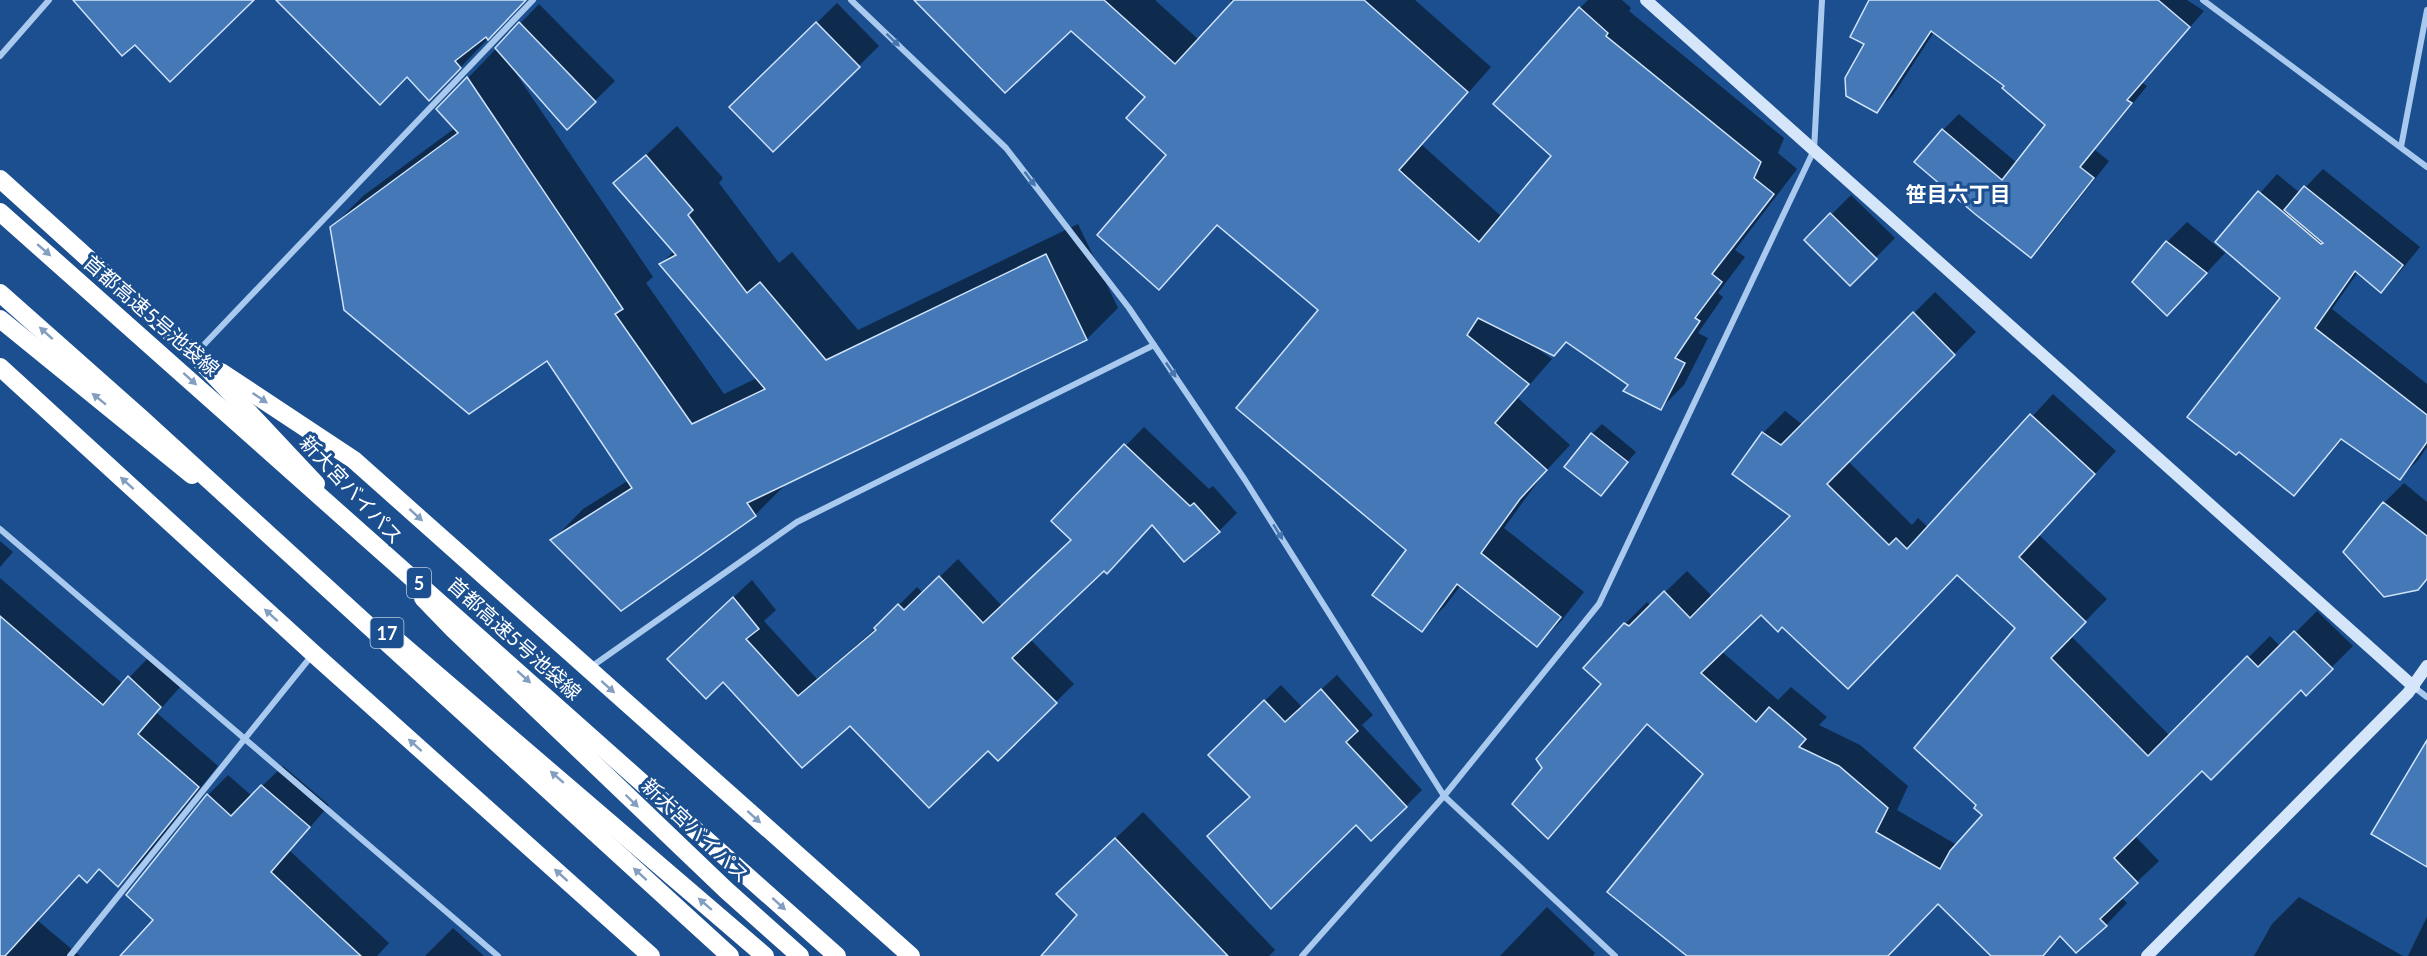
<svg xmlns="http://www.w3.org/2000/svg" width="2427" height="956" font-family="Lato,'Noto Sans JP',sans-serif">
	<rect width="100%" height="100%" fill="#1b4f8f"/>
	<!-- shadow -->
	<g fill="#0007" fill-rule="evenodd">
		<path d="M278 0H525L457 71 407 75Z"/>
		<path d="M916 0H1155L1199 40 1233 3 1230 0H1415L1491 67 1422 145 1502 217 1553 156 1580 8 1588 0H1622L1631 8 1629 11 1784 138 1778 153 1797 169 1735 250 1745 257 1718 293 1723 297 1698 333 1708 338 1684 385 1660 409 1630 385 1566 341 1537 348 1552 359 1518 398 1570 445 1544 473 1504 528 1584 592 1561 621 1537 645 1461 585 1445 606 1421 630 1408 550 1320 310 1218 224 1159 288 1168 155 1147 97 1071 29Z"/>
		<path d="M1871 0H2187L2204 11 2142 83 2147 86 2095 150 2109 161 2047 240 2031 256 1943 130 1959 114 2017 163 2047 125 2006 85 1934 32 1893 95 1877 111 1866 44Z"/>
		<path d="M837 3 879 46 773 150 731 107Z"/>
		<path d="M539 4 615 81 567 128 515 68 513 69 653 277 646 283 724 394 757 378 661 264 674 251 615 184 677 126 723 178 719 183 779 263 792 252 858 330 1078 224 1118 308 1087 339 787 483 755 515 553 540 583 509 629 480 547 359 332 227 363 196 455 128 468 78Z"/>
		<path d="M2323 169 2420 247 2399 273 2381 291 2358 272 2332 309 2427 384V447L2418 460 2400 478 2343 439 2294 494 2282 298 2217 242 2277 174 2300 193Z"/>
		<path d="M1851 195 1895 238 1850 284 1806 240Z"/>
		<path d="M2187 222 2225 253 2186 295 2134 282 2167 242Z"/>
		<path d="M1935 292 1976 332 1848 461 1912 525 1918 518 1929 528 2053 394 2116 451 2039 535 2107 599 2071 636 2170 736 2270 636 2281 647 2317 611 2353 646 2306 693 2301 688 2202 769 2135 836 2159 861 2121 897 2127 903 2106 925 2062 936 2043 956H1993L1939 902 1888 954 1891 956H1712L1705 774 1648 724 1569 815 1548 836 1544 768 1603 684 1586 668 1625 624 1647 602 1651 606 1687 571 1713 597 1793 516 1763 433 1785 411 1803 425ZM1958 574 2017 628 1984 815 1957 845 1897 810 1908 786 1860 745 1819 725 1827 717 1791 687 1778 700 1721 651 1761 613 1782 625Z"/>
		<path d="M1602 424 1636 452 1601 494 1592 434Z"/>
		<path d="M1144 427 1209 489 1213 486 1237 513 1219 531 1153 523 1030 639 1074 684 998 759 988 749 850 724 687 641 752 580 776 610 764 621 817 679 876 628 917 587 923 593 958 559 1002 606 1073 540 1053 521Z"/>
		<path d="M2404 483 2427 502V579L2345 551 2384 503Z"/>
		<path d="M0 541 13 552 0 567Z"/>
		<path d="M0 578 123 684 149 657 181 686 157 713 218 766 139 865 118 885 100 868 87 881 79 874 37 920 80 956H0Z"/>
		<path d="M1337 675 1373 715 1362 725 1422 790 1406 806 1356 823 1251 797 1210 755 1281 685 1302 707Z"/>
		<path d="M283 766 329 805 290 851 389 943 377 956H122L155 920 208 795 228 775 252 796Z"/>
		<path d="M1143 812 1275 950 1269 956H1043L1079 915 1086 867Z"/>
		<path d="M2299 897 2403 956H2254L2272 924Z"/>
		<path d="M1547 907 1595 953 1593 956H1500Z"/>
		<path d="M2427 917V956H2408L2423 925Z"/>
		<path d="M453 928 484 956H425Z"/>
	</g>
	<!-- building -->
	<g fill="#4478b7" stroke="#cfe3fa" stroke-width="1.5" fill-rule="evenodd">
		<path d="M73 0H254L170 82 135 45 122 56Z"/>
		<path d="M276 0H526L488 40 486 37 455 61 461 68 429 101 407 77 380 105Z"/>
		<path d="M914 0H1104L1175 64 1234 0H1364L1468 92 1399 170 1479 242 1551 156 1493 104 1579 7 1608 33 1606 36 1761 162 1754 178 1774 194 1712 274 1722 282 1695 318 1700 321 1675 358 1685 363 1661 410 1623 391 1628 385 1566 342 1554 356 1478 318 1467 335 1529 384 1495 423 1547 470 1520 499 1481 553 1561 617 1537 647 1457 584 1422 632 1372 595 1406 550 1236 408 1318 310 1217 225 1159 290 1097 235 1166 155 1126 118 1145 97 1071 31 1005 93Z"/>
		<path d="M1869 0H2158L2190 27 2127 100 2132 103 2080 167 2094 178 2031 258 1975 214 1914 162 1942 129 2002 180 2045 125 2002 88 2004 86 1931 31 1877 113 1846 96 1845 78 1864 44 1850 37Z"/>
		<path d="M519 22 596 102 567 130 495 48Z"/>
		<path d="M816 22 860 67 773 152 729 107Z"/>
		<path d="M467 77 623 309 615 314 692 424 765 389 659 264 676 255 613 183 646 155 693 210 688 215 747 293 760 282 826 360 1046 254 1087 340 747 503 756 516 621 611 550 540 632 488 547 361 469 414 344 310 330 227 458 133 436 109Z"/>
		<path d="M2304 186 2403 265 2381 293 2355 271 2315 328 2427 415V442L2400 480 2341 439 2294 496 2239 452 2236 455 2187 417 2280 298 2215 242 2258 191 2321 244 2323 243 2284 210Z"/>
		<path d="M1830 213 1877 259 1850 286 1804 240Z"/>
		<path d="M2166 241 2207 273 2167 316 2132 282Z"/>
		<path d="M1913 312 1955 355 1827 484 1889 545 1896 538 1907 549 2030 414 2095 474 2019 557 2086 622 2051 658 2148 756 2247 656 2258 667 2294 631 2333 669 2306 696 2301 690 2211 780 2202 771 2114 858 2138 883 2100 919 2107 926 2076 953 2060 936 2043 956H1991L1938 904 1888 956H1687L1607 892 1703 774 1647 724 1548 839 1512 804 1542 768 1536 759 1601 684 1583 668 1624 623 1629 626 1664 591 1690 618 1790 516 1732 474 1762 432 1781 445ZM1957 575 2015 628 1914 748 1976 805 1974 808 1982 815 1950 851 1940 869 1876 832 1888 808 1839 766 1799 747 1806 739 1769 707 1756 722 1701 673 1761 615 1778 632 1782 627 1848 689Z"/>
		<path d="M1591 433 1628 462 1601 496 1564 467Z"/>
		<path d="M1124 444 1190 506 1194 503 1220 532 1184 562 1152 525 1107 574 1104 571 1012 658 1057 703 998 761 988 751 929 808 850 726 802 768 723 682 706 699 667 659 733 597 759 629 746 639 798 696 876 630 874 628 898 604 904 610 939 576 983 623 1071 540 1051 521Z"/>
		<path d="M2383 502 2427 536V579L2418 590 2384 597 2343 552Z"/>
		<path d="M0 616 103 705 128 676 161 707 138 734 199 787 118 887 99 869 87 883 79 875 5 956H0Z"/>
		<path d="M1321 689 1358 731 1346 742 1407 807 1371 841 1356 825 1271 909 1207 836 1250 797 1208 755 1264 700 1285 722Z"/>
		<path d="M2427 740V867L2371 834Z"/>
		<path d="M261 785 310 827 271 872 361 956H120L153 920 126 895 207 794 231 816Z"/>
		<path d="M1115 838 1228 956H1041L1077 915 1056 894Z"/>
	</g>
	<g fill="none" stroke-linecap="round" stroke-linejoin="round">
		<!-- street -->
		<g stroke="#a9c9ee" stroke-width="6">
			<path d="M851 0 1006 148 1129 308 1245 480 1444 796 1615 956"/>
			<path d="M2203 0 2427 167"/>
			<path d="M0 56 49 0"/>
			<path d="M2401 147 2427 10"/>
			<path d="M197 352 533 0"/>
			<path d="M0 529 498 956"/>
			<path d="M591 667 797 522 1154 345"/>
			<path d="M2414 687 2427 697"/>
			<path d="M70 956 313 654"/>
			<path d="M1302 956 1444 796 1599 604 1814 150 1822 0"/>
		</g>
		<!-- secondary -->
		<g stroke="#d6e6fa" stroke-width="12">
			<path d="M1646 0 2414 687"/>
			<path d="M2147 956 2408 693 2427 666"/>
		</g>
		<!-- highway -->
		<g stroke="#fff" stroke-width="18">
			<path d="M0 179 194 354 316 484"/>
			<path d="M0 319 192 475"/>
			<path d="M0 367 314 654 651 956"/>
			<path d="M221 372 354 460 911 956"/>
			<path d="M423 598 453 629 726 890 800 956"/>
			<path d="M393 637 765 956"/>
		</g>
		<!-- highway-bridge -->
		<g stroke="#fff" stroke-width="18">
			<path d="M0 212 837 956"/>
			<path d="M0 293 141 418 730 956"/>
		</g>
	</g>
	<!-- one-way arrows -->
	<defs><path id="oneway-solid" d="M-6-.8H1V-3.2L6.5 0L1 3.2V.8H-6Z" transform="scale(1.5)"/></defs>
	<g fill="#4674ac">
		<use href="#oneway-solid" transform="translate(893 40) rotate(44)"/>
		<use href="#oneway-solid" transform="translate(1030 179) rotate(53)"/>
		<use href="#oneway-solid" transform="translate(1171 370) rotate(56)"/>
		<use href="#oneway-solid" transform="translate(1278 532) rotate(58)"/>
	</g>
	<g fill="#829ec1">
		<use href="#oneway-solid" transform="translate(44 250) rotate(41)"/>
		<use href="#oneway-solid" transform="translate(46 333) rotate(-138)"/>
		<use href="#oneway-solid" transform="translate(190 379) rotate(42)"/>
		<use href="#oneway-solid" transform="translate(260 398) rotate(34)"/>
		<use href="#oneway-solid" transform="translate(99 399) rotate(-141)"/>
		<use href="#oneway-solid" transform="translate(127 483) rotate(-138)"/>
		<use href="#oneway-solid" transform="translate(416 515) rotate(42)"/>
		<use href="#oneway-solid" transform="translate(271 615) rotate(-138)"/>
		<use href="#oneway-solid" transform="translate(524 677) rotate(42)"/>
		<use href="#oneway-solid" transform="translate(608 687) rotate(42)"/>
		<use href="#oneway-solid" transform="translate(415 745) rotate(-138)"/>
		<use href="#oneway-solid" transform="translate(557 777) rotate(-139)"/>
		<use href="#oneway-solid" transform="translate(632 801) rotate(44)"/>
		<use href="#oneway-solid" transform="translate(754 817) rotate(42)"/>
		<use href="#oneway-solid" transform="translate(640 874) rotate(-138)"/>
		<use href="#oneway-solid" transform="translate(561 875) rotate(-138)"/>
		<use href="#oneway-solid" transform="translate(705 904) rotate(-139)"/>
		<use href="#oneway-solid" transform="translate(779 904) rotate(42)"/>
	</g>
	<g text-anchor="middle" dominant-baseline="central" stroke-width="6" stroke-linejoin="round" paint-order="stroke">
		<!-- shield labels -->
		<g fill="#1b4f8f" stroke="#bbcadd" stroke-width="1.5">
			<rect x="407" y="568" width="24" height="30" rx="4.5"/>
			<rect x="370.5" y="618" width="33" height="30" rx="4.5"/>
		</g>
		<g font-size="18" font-weight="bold" fill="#fff">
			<text x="419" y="583">5</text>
			<text x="387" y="633">17</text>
		</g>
		<!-- street labels -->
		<g font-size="20" fill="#fff" stroke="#1b4f8f">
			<text transform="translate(152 315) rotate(41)">首都高速5号池袋線</text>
			<text transform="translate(352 489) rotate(47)">新大宮バイパス</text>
			<text transform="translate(515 638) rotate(42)">首都高速5号池袋線</text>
			<text transform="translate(696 830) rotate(44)">新大宮バイパス</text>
		</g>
		<!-- neighbourhood labels -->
		<g font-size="21" font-weight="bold" fill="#fff" stroke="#1b4f8f">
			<text x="1958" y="193">笹目六丁目</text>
		</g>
	</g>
</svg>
